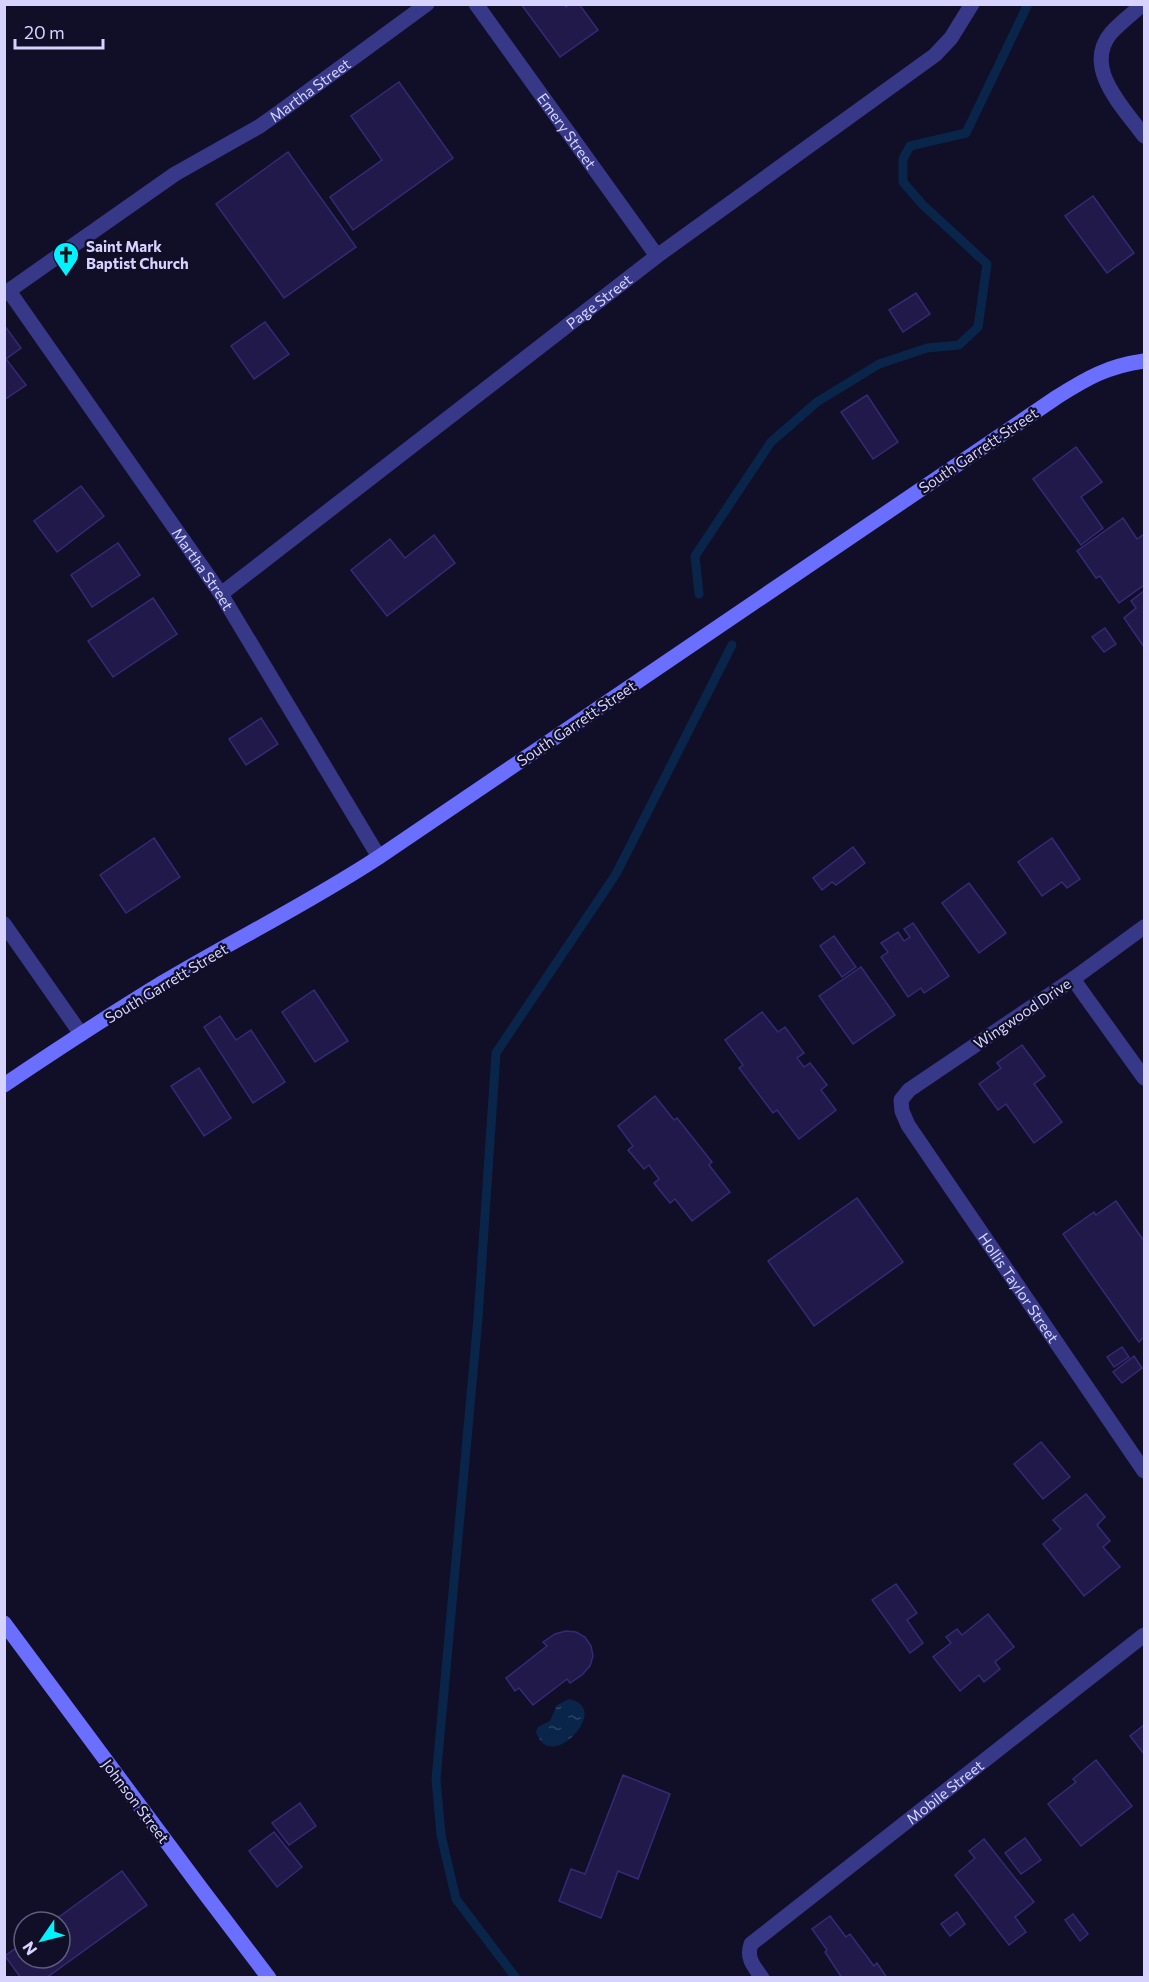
<svg xmlns="http://www.w3.org/2000/svg" width="1149" height="1982" font-family="Commissioner,sans-serif">
	<defs>
		<pattern id="water-ripples" width="26" height="14" patternUnits="userSpaceOnUse" patternTransform="scale(1.5)"><rect width="26" height="14" fill="#0a254a"/><path d="M2 4q2-2 4 0t4 0M15 11q2-2 4 0t4 0" fill="none" stroke="#2d4465"/></pattern>
	</defs>
	<rect width="100%" height="100%" fill="#110e27"/>
	<!-- water -->
	<path fill="url(#water-ripples)" d="M569 1699C576 1701 582 1703 584 1710 590 1728 548 1768 536 1732L538 1727 550 1721 557 1705Z"/>
	<g fill="none" stroke-linecap="round" stroke-linejoin="round">
		<!-- stream -->
		<g stroke="#0a254a" stroke-width="9">
			<path d="M699 594 695 556 771 442 817 402 879 364 927 348 959 345 978 327 987 264 922 204 903 182V159L910 146 966 133 1028 4"/>
			<path d="M516 1978 456 1899 441 1835 436 1779 478 1318 496 1053 616 874 732 645"/>
		</g>
	</g>
	<!-- building -->
	<g fill="#201949" stroke="#352a76" stroke-width="1.5">
		<path d="M521 4H564L566 7 570 4H579L598 30 560 57Z"/>
		<path d="M399 82 453 158 353 230 330 197 382 160 351 116Z"/>
		<path d="M288 152 356 247 284 298 216 204Z"/>
		<path d="M1093 196 1134 253 1107 273 1065 216Z"/>
		<path d="M916 293 930 314 903 332 889 310Z"/>
		<path d="M265 322 289 354 254 379 231 346Z"/>
		<path d="M4 325 21 348 6 359 26 385 4 400Z"/>
		<path d="M867 395 898 442 873 459 841 412Z"/>
		<path d="M1076 447 1102 482 1081 497 1103 528 1081 545 1033 479Z"/>
		<path d="M81 486 104 516 57 552 34 521Z"/>
		<path d="M1123 518 1137 539 1143 535 1144 536V585L1119 603 1100 576 1096 578 1077 551Z"/>
		<path d="M434 535 455 563 387 616 351 570 390 539 405 558Z"/>
		<path d="M118 543 140 575 92 607 71 575Z"/>
		<path d="M1144 591V647L1124 618 1136 608 1131 601Z"/>
		<path d="M153 598 177 634 113 677 88 641Z"/>
		<path d="M1105 628 1116 644 1104 652 1092 637Z"/>
		<path d="M261 718 278 744 246 765 229 739Z"/>
		<path d="M154 838 180 877 126 913 100 875Z"/>
		<path d="M1052 838 1080 879 1067 888 1062 882 1042 896 1018 862Z"/>
		<path d="M853 847 865 863 836 885 832 882 822 890 813 878Z"/>
		<path d="M969 883 1006 933 979 953 942 903Z"/>
		<path d="M913 923 949 976 924 993 921 988 908 997 881 957 888 952 881 943 898 932 904 941 910 937 904 929Z"/>
		<path d="M834 936 856 967 842 977 820 946Z"/>
		<path d="M861 967 895 1015 853 1044 819 996Z"/>
		<path d="M314 990 348 1041 315 1062 282 1012Z"/>
		<path d="M762 1012 778 1032 785 1027 804 1053 797 1058 804 1067 810 1063 827 1085 821 1090 836 1110 799 1139 777 1110 773 1113 739 1068 743 1065 725 1040Z"/>
		<path d="M220 1016 236 1040 251 1030 285 1082 253 1103 204 1027Z"/>
		<path d="M1022 1045 1045 1076 1034 1084 1062 1122 1034 1143 1006 1104 998 1110 979 1084 1001 1068 997 1063Z"/>
		<path d="M199 1068 231 1118 204 1136 171 1086Z"/>
		<path d="M655 1096 674 1120 677 1118 712 1162 709 1165 730 1192 692 1221 675 1199 670 1203 654 1183 659 1179 649 1165 644 1169 628 1150 633 1146 618 1126Z"/>
		<path d="M857 1198 903 1262 814 1326 768 1261Z"/>
		<path d="M1116 1201 1144 1241V1337L1139 1342 1063 1234 1094 1212 1096 1215Z"/>
		<path d="M1122 1347 1129 1357 1114 1367 1107 1357Z"/>
		<path d="M1134 1356 1142 1368 1122 1383 1113 1372Z"/>
		<path d="M1041 1442 1070 1477 1043 1499 1014 1464Z"/>
		<path d="M1086 1494 1105 1517 1097 1525 1110 1541 1103 1547 1120 1567 1084 1596 1043 1544 1061 1529 1053 1520Z"/>
		<path d="M896 1584 917 1613 907 1620 923 1643 910 1653 872 1600Z"/>
		<path d="M988 1614 1014 1647 995 1662 1000 1669 984 1682 979 1675 960 1691 933 1657 951 1643 946 1637 957 1629 962 1635Z"/>
		<path d="M566 1631 576 1632 585 1637 591 1646 593 1656 590 1666 582 1675 570 1683 567 1679 533 1705 519 1688 515 1691 506 1678 547 1646 543 1642 555 1634Z"/>
		<path d="M1144 1725V1754L1130 1736Z"/>
		<path d="M1096 1760 1132 1806 1081 1846 1048 1804 1076 1782 1073 1779Z"/>
		<path d="M623 1775 670 1794 638 1879 618 1871 601 1918 559 1901 571 1869 585 1874Z"/>
		<path d="M300 1803 316 1826 289 1845 272 1823Z"/>
		<path d="M274 1832 302 1867 277 1887 249 1851Z"/>
		<path d="M1025 1838 1041 1860 1021 1874 1005 1853Z"/>
		<path d="M984 1839 1034 1902 1015 1917 1026 1932 1009 1945 955 1875 975 1858 969 1851Z"/>
		<path d="M122 1871 147 1905 46 1978H21L5 1956 24 1942V1958H60V1922H52Z"/>
		<path d="M957 1912 965 1924 950 1936 941 1924Z"/>
		<path d="M1073 1914 1088 1934 1080 1941 1065 1920Z"/>
		<path d="M830 1916 846 1937 850 1934 874 1966 877 1963 887 1978H842L825 1952 827 1950 812 1929Z"/>
	</g>
	<g fill="none" stroke-linecap="round" stroke-linejoin="round">
		<!-- street -->
		<g stroke="#373888" stroke-width="15">
			<path id="s1" d="M476 4 657 256"/>
			<path d="M1143 4C1132 14 1120 23 1111 33 1082 68 1124 108 1144 136"/>
			<path id="s2" d="M9 291 221 594 379 857"/>
			<path id="s3" d="M4 294 175 174 260 126 281 111 427 4"/>
			<path id="s4" d="M221 594 657 256 935 55 951 38 972 4"/>
			<path d="M4 924 81 1034"/>
			<path id="s5" d="M1144 927 1073 979 909 1090 901 1100 902 1111 908 1125 1144 1471"/>
			<path d="M1073 979 1144 1078"/>
			<path id="s6" d="M762 1978C754 1966 746 1959 751 1944L1144 1635"/>
		</g>
		<!-- secondary -->
		<g stroke="#6b6fff" stroke-width="15">
			<path d="M4 1085C56 1050 108 1016 162 983 234 940 309 903 379 857L1057 397C1087 378 1108 366 1144 361"/>
			<path d="M4 1623 200 1887 269 1978"/>
		</g>
	</g>
	<!-- icons -->
	<defs>
		<symbol id="church-pin" viewBox="-11 -11 22 30"><path d="M0 17L-7.5 6A9.5 9.5 0 1 1 7.5 6Z" fill="#00f3ff" stroke="#110e27"/><path d="M-1.2-6h2.4v3.5h3.3v2.4h-3.3V6h-2.4V-.1h-3.3v-2.4h3.3Z" fill="#111"/></symbol>
	</defs>
	<g fill-rule="evenodd">
		<use href="#church-pin" x="51" y="240" width="30" height="40"/>
	</g>
	<g text-anchor="middle" dominant-baseline="central" stroke-width="4.5" stroke-linejoin="round" paint-order="stroke">
		<!-- street labels -->
		<g font-size="15" fill="#d6d4ff" stroke="#110e27">
			<text stroke="none"><textPath href="#s3" startOffset="368">Martha Street</textPath></text>
			<text stroke="none"><textPath href="#s1" startOffset="156">Emery Street</textPath></text>
			<text stroke="none"><textPath href="#s4" startOffset="478">Page Street</textPath></text>
			<text transform="translate(978 450) rotate(-34)">South Garrett Street</text>
			<text stroke="none"><textPath href="#s2" startOffset="339">Martha Street</textPath></text>
			<text transform="translate(576 723) rotate(-34)">South Garrett Street</text>
			<text transform="translate(166 983) rotate(-31)">South Garrett Street</text>
			<text transform="translate(1022 1013) rotate(-34)">Wingwood Drive</text>
			<text stroke="none"><textPath href="#s5" startOffset="522">Hollis Taylor Street</textPath></text>
			<text stroke="none"><textPath href="#s6" startOffset="284">Mobile Street</textPath></text>
			<text transform="translate(136 1801) rotate(53)">Johnson Street</text>
		</g>
		<!-- poi labels -->
		<g font-size="15" font-weight="bold" fill="#d6d4ff" stroke="#110e27" text-anchor="start">
			<text x="86" y="246">Saint Mark<tspan x="86" dy="17">Baptist Church</tspan></text>
		</g>
	</g>
	<!-- border -->
	<rect width="1149" height="1982" fill="none" stroke="#d6d4ff" stroke-width="12"/>
	<!-- north arrow -->
	<g transform="translate(42 1940) rotate(235)"><circle r="28" fill="#110e27" stroke="#605d7d" stroke-width="1.5"/>
	<path d="M0-4.5L10 22L0 15L-10 22Z" fill="#00f3ff"/>
	<text y="-9" font-size="16" font-weight="bold" text-anchor="middle" fill="#d6d4ff">N</text>
	</g>
	<!-- scale -->
	<path d="M15 39v9h88v-9" fill="none" stroke="#d6d4ff" stroke-width="3"/>
	<text x="24" y="39" font-size="18" fill="#d6d4ff" stroke="#110e27" stroke-width="4.5" paint-order="stroke">20 m</text>
</svg>
